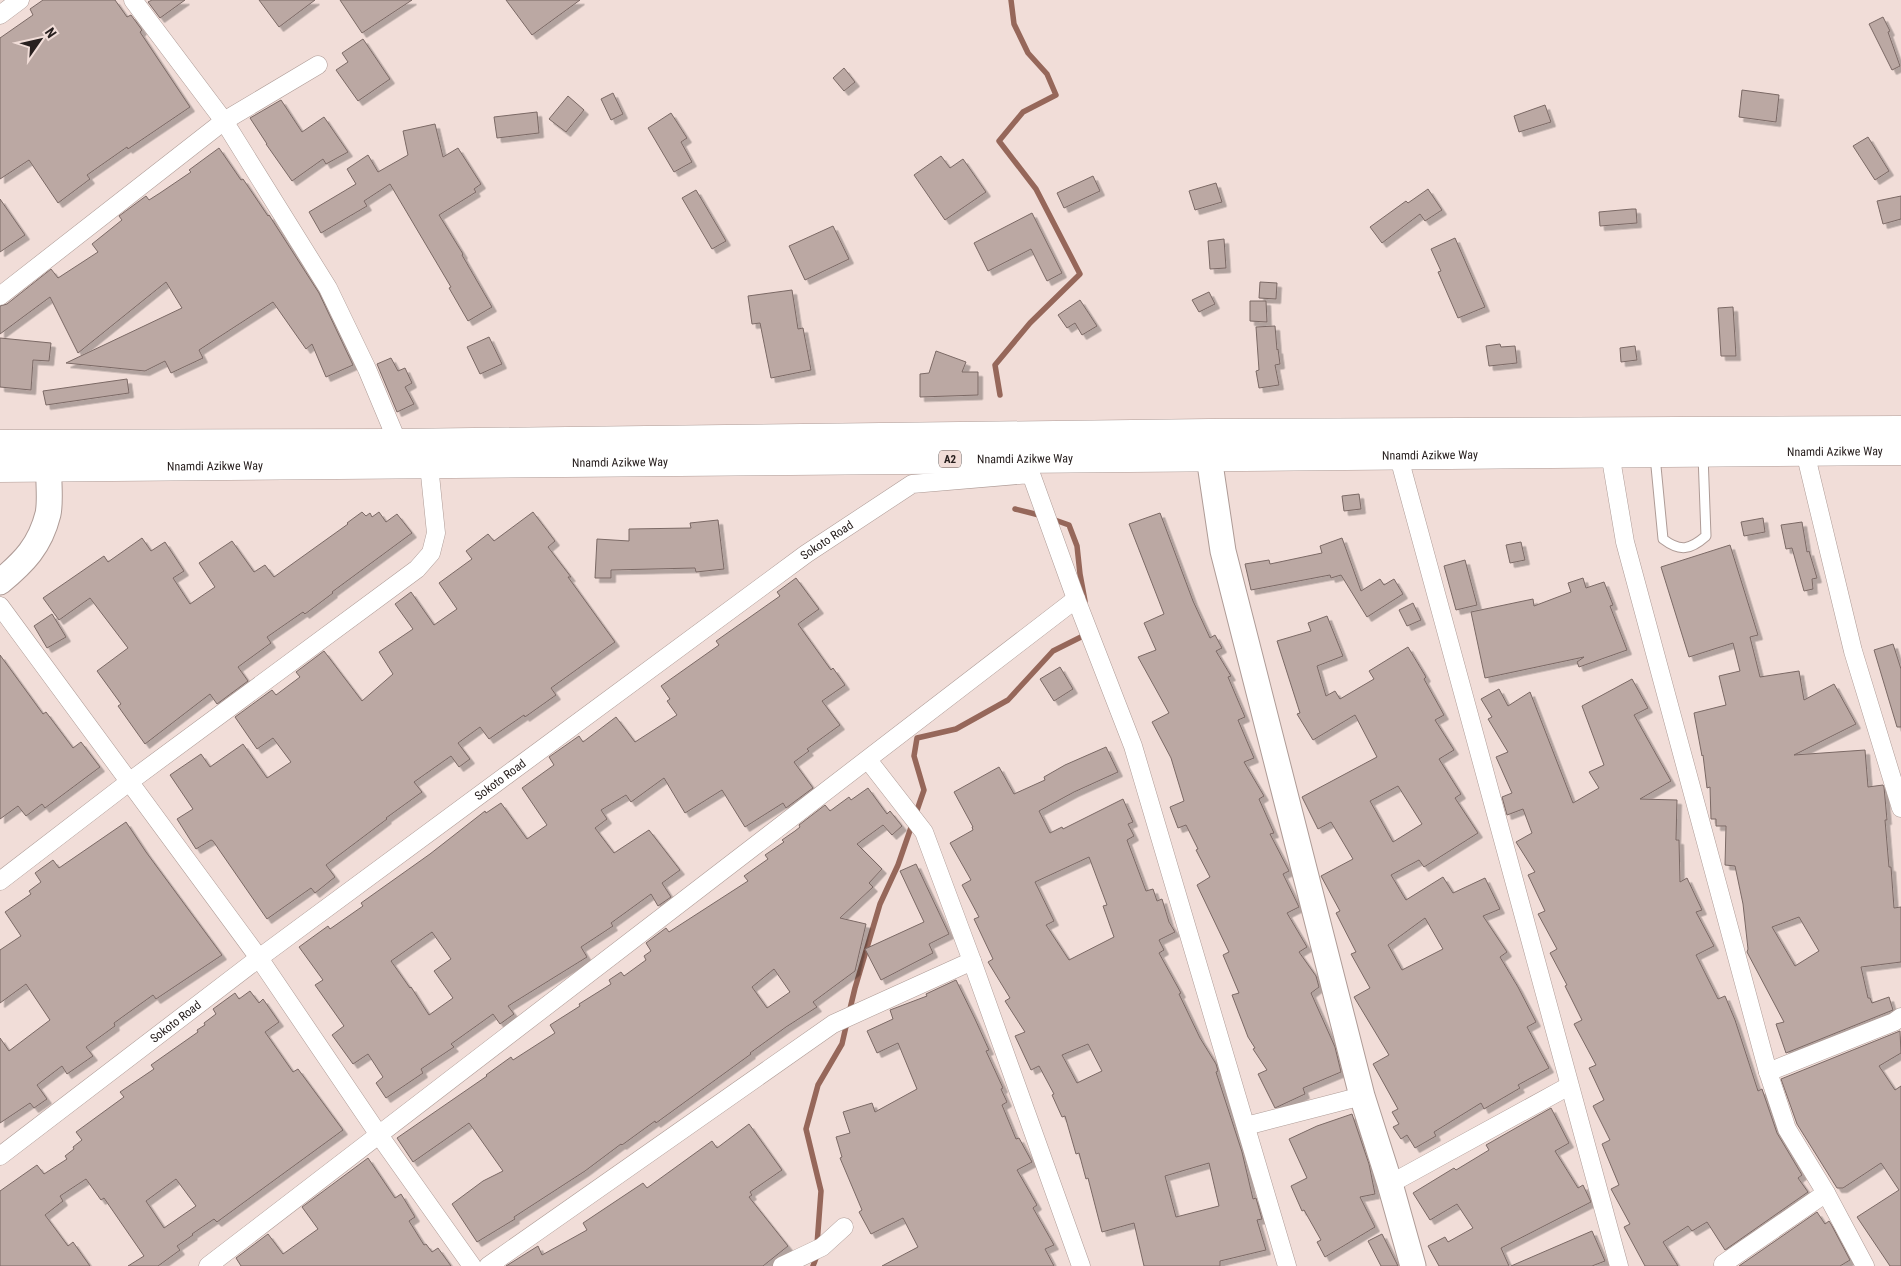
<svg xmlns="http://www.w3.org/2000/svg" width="1901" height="1266" font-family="'Roboto Condensed',sans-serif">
	<defs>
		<filter id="shadow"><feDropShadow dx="4.5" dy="4.5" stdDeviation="0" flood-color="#0004"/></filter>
	</defs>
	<rect width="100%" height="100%" fill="#f1ddd8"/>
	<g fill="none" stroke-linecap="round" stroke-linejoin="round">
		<!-- stream -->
		<g stroke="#96675a" stroke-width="5.5">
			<path d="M1000 395 995 365 1030 323 1080 274 1036 189 999 141 1023 112 1056 95 1047 74 1028 53 1014 24 1011 0"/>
			<path d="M1015 509 1043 516"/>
			<path d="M1052 519 1069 525 1077 546 1080 574 1085 601"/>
			<path d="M849 1013 855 988 880 904 898 865 924 790 914 756 917 738 956 729 1008 700 1053 651 1087 634"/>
			<path d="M813 1266 816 1258 821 1191 806 1129 818 1085 842 1044 847 1022"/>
		</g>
	</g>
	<!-- building -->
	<g fill="#bba8a3" stroke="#7b6965" fill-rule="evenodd" filter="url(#shadow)">
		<path d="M43 0H115L127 17 131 15 142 30 140 32 190 107 128 149 127 147 87 175 90 179 58 203 29 160 0 179V38L33 15 30 9Z"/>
		<path d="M152 0H185L160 18 148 2Z"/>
		<path d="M259 0H315L279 27Z"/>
		<path d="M340 0H412L362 33Z"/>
		<path d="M506 0H580L532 35Z"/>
		<path d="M1883 17 1890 31 1888 32 1900 66 1892 70 1869 24Z"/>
		<path d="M363 39 390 79 358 101 336 70 348 62 342 53Z"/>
		<path d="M844 68 855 82 844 91 833 78Z"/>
		<path d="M1742 90 1779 95 1776 122 1739 117Z"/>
		<path d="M613 93 623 114 611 120 601 99Z"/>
		<path d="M568 96 584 110 566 132 549 119Z"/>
		<path d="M281 100 302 132 324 117 348 152 326 164 323 159 292 181 266 144H267L250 118Z"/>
		<path d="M1545 105 1551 122 1519 132 1514 116Z"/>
		<path d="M537 112 539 133 497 138 494 117Z"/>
		<path d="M671 113 687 138 681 142 692 162 674 172 648 128Z"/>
		<path d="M435 124 443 157 458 148 481 184 474 189 476 192 439 215 463 254 462 255 492 307 468 321 449 288 451 287 390 184 364 201 367 206 321 233 309 212 356 184 347 169 368 155 378 172 408 155 403 131Z"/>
		<path d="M1868 137 1889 171 1875 180 1853 146Z"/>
		<path d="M219 148 241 180 243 179 268 216 269 215 319 293 353 365 326 377 312 344 306 349 273 302 199 350 203 358 171 373 165 361 145 371 66 363 182 308 166 282 78 353 50 297 0 334V306L7 304 51 269 58 278 98 252 92 244 122 220 119 216 146 196 149 200 160 193 191 172 189 170Z"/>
		<path d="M941 156 950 168 963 159 986 192 945 220 914 175Z"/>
		<path d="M1093 176 1100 191 1064 208 1057 193Z"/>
		<path d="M1216 183 1222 202 1195 210 1189 191Z"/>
		<path d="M1428 189 1442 210 1425 221 1420 214 1382 243 1370 227 1406 201 1408 203Z"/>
		<path d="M696 190 726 241 712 249 682 198Z"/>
		<path d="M1901 196V219L1883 224 1877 201Z"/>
		<path d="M0 199 25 235 0 252Z"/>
		<path d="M1632 209H1636L1637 223 1600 226 1599 212Z"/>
		<path d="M1032 213 1062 273 1047 281 1031 249 988 271 974 243Z"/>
		<path d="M833 226 849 259 805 280 789 246Z"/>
		<path d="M1455 238 1485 307 1458 318 1438 272 1441 271 1431 249Z"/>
		<path d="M1224 239 1226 268 1210 269 1208 241Z"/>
		<path d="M1260 282 1277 283 1276 299 1259 298Z"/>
		<path d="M792 290 798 329 803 328 811 370 771 378 760 323 752 324 748 296Z"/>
		<path d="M1209 292 1215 304 1199 312 1192 300Z"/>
		<path d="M1080 300 1097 326 1082 335 1075 323 1067 328 1058 315Z"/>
		<path d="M1250 301H1266L1267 322 1250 321Z"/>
		<path d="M1733 307 1736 356H1721L1718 308Z"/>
		<path d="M1275 326 1277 350 1278 349 1280 364 1275 365 1279 385 1259 388 1256 371 1259 370 1256 327Z"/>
		<path d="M489 337 502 364 480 374 467 347Z"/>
		<path d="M0 338 51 343 49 361 33 360 31 390 0 387Z"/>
		<path d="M1500 344 1501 347 1515 346 1517 363 1489 366 1486 346Z"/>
		<path d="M1635 346 1637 360 1621 362 1620 348Z"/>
		<path d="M936 351 966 362 962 372H978V395L920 397V374L929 373Z"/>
		<path d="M391 358 398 371 405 368 412 383 405 387 414 404 397 412 377 364Z"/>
		<path d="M127 379 129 393 46 405 43 391Z"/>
		<path d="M1359 494 1361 509 1344 511 1342 496Z"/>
		<path d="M362 512 366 516 370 513 372 517 379 512 386 522 397 514 412 533 332 592 333 593 305 614 303 612 267 637 271 643 238 667 248 681 217 704 210 694 145 744 118 706 121 704 97 671 128 648 90 598 59 620 43 598 104 556 108 562 142 538 151 551 165 542 184 571 173 578 190 604 215 587 199 563 232 541 254 572 265 565 274 577 348 524 347 523Z"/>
		<path d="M533 512 555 541 548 547 571 577H568L615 642 551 688 556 695 525 717 524 715 489 739 480 727 458 743 470 759 459 767 451 756 414 782 422 792 386 818 387 819 326 865 335 877 315 893 311 888 267 919 213 841 211 840 196 849 177 819 193 809 170 775 201 754 210 767 243 744 267 778 291 762 273 738 257 749 235 717 272 690 276 695 300 677 296 672 324 651 362 701 393 674 379 652 413 629 395 604 411 592 434 625 457 609 439 583 472 559 466 551 488 534 494 541Z"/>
		<path d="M1160 513 1193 601 1210 638 1215 635 1222 648 1216 651 1231 676 1228 677 1245 717 1238 720 1254 758 1244 762 1264 796 1259 799 1274 833 1270 834 1289 871 1283 874 1299 907 1287 913 1307 947 1299 952 1316 976 1319 987 1311 993 1335 1047 1341 1072 1303 1088 1305 1094 1275 1108 1258 1074 1267 1070 1253 1049 1255 1048 1248 1037 1232 995 1239 993 1223 955 1229 952 1197 885 1210 877 1196 850 1198 849 1186 825 1178 828 1170 807 1184 801 1171 758 1152 722 1169 713 1138 657 1156 650 1144 623 1164 614 1129 524Z"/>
		<path d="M1763 518 1765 532 1744 536 1741 522Z"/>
		<path d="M718 520 724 569 696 572 695 568 611 570V578H595L597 539 629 541V529L691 528 690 523Z"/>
		<path d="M1802 522 1807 552 1809 551 1817 578 1812 579 1813 589 1804 591 1792 548 1786 549 1781 525Z"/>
		<path d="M1342 538 1361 591 1380 579 1384 585 1394 579 1403 594 1367 617 1341 575 1331 578 1330 575 1251 590 1245 564 1269 560 1270 564 1322 553 1320 546Z"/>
		<path d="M1521 542 1525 560 1510 563 1506 545Z"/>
		<path d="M1730 545 1758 635 1750 637 1760 677 1799 671 1804 700 1834 684 1856 724 1794 755 1865 750 1868 787 1883 785 1884 787 1887 820H1885L1889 867H1891L1894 908 1901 907V962L1861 967 1868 998H1870L1872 1003 1889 997 1893 1010 1786 1053 1776 1024 1784 1022 1747 952 1748 949 1743 904 1735 866 1725 865 1726 826H1716V819H1711L1710 787 1707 788 1703 755 1702 756 1694 713 1726 705 1719 676 1740 671 1733 643 1689 657 1661 567ZM1799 917 1819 951 1795 966 1772 927Z"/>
		<path d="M1465 560 1477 605 1456 610 1444 566Z"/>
		<path d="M796 578 819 609 798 624 831 670 833 668 845 685 822 701 840 725 807 749 809 751 794 762 813 788 786 808 783 803 745 827 722 790 685 813 664 778 631 802 626 795 601 810 607 819 595 828 614 853 649 830 680 870 662 883 671 897 658 906 651 894 611 923 613 926 581 947 587 957 508 1006 514 1014 500 1024 493 1014 451 1044 454 1047 421 1069 423 1073 386 1098 376 1083 383 1077 368 1054 353 1064 332 1035 344 1026 315 985 323 980 299 947 328 926 330 929 363 906 361 903 430 854 485 811 486 813 501 803 527 839 547 825 522 788 554 765 549 757 579 736 583 742 616 717 635 742 677 715 667 701 670 699 661 686 719 645 716 641 780 596 777 592ZM432 932 451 959 434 971 453 998 429 1015 411 987 410 988 391 961Z"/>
		<path d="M1583 578 1586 588 1604 582 1613 605 1610 606 1627 650 1579 667 1577 662 1584 657 1485 678 1471 612 1533 599 1534 606 1571 592 1568 583Z"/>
		<path d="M1413 603 1421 620 1407 626 1399 610Z"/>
		<path d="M52 614 66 637 47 648 34 626Z"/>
		<path d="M1327 616 1343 656 1317 666 1326 696 1335 691 1340 699 1374 679 1369 671 1408 647 1426 677 1424 679 1444 715 1435 720 1454 750 1439 759 1461 794 1455 798 1478 833 1424 867 1419 860 1391 875 1406 900 1443 877 1453 893 1485 878 1500 909 1483 916 1507 952 1500 957 1518 987 1536 1022 1527 1027 1549 1068 1518 1085 1520 1088 1484 1109 1481 1103 1434 1132 1436 1136 1415 1148 1407 1135 1401 1139 1393 1127 1399 1124 1392 1112 1398 1109 1373 1064 1389 1055 1354 997 1370 988 1351 954 1356 952 1336 913 1340 911 1321 876 1353 859 1331 822 1318 829 1302 797 1377 757 1355 715 1313 740 1297 714 1300 713 1277 641 1311 631 1308 623ZM1398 786 1422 824 1393 842 1370 801ZM1425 918 1443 949 1402 970 1388 945Z"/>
		<path d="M1893 644 1901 669V727H1897L1874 650Z"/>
		<path d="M0 655 43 714 46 712 73 748 81 742 100 767 45 808 42 804 26 816 18 806 0 819Z"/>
		<path d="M1060 667 1073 689 1054 701 1040 679Z"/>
		<path d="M1632 679 1648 708 1634 715 1671 781 1640 799 1677 800 1676 840H1679L1680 882 1687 878 1702 910 1696 912 1714 946 1696 955 1718 999 1725 996 1735 1020 1758 1091 1762 1089 1777 1133 1802 1175 1798 1178 1808 1192 1725 1250 1707 1222 1692 1231 1688 1226 1663 1242 1678 1266H1645L1624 1227 1630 1224 1611 1189 1619 1185 1602 1144 1610 1140 1593 1106 1604 1100 1589 1068 1596 1065 1574 1024 1582 1020 1565 986 1567 985 1550 953 1557 949 1538 914 1545 911 1528 875 1535 872 1516 842 1532 833 1523 809 1507 815 1502 797 1512 793 1496 757 1508 752 1488 719 1492 717 1481 699 1499 689 1508 706 1530 692 1573 803 1599 788 1589 772 1604 765 1582 706Z"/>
		<path d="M1106 747 1118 772 1074 792 1039 811 1050 833 1062 827 1063 829 1123 799 1133 822 1128 824 1134 836 1127 840 1146 891 1153 889 1157 901 1162 899 1169 922 1175 932 1159 940 1164 950 1159 953 1181 993 1179 994 1200 1038 1216 1064 1218 1071 1216 1072 1242 1152 1253 1199 1256 1198 1262 1219 1257 1220 1266 1250 1220 1261V1266H1144L1134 1223 1102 1232 1088 1178 1086 1179 1079 1153 1076 1154 1065 1116 1062 1117 1052 1095 1054 1094 1039 1066 1031 1070 1015 1036 1025 1032 1005 1001 1010 998 988 962 993 959 974 919 979 917 962 885 971 880 950 843 973 830 972 827H973L954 792 999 767 1014 794 1045 780 1044 777 1065 765ZM1089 857 1107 905 1103 906 1114 937 1069 960 1046 925 1054 921 1035 882ZM1088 1044 1102 1071 1077 1083 1062 1055ZM1209 1163 1219 1206 1176 1217 1165 1176Z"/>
		<path d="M868 788 887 814 890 811 902 826 892 835 883 825 857 844 882 869 869 883 873 887 840 918 866 924 855 971 813 1002 817 1007 786 1027 750 1053 751 1054 656 1123 655 1121 622 1145 621 1144 585 1171 514 1217 515 1219 477 1242 452 1204 483 1181 503 1171 469 1123 413 1162 397 1138 487 1076 486 1075 511 1057 513 1060 555 1033 550 1025 580 1006 579 1004 611 984 609 980 621 972 624 976 646 960 644 956 651 951 646 943 666 928 669 932 748 881 744 876 768 859 765 855 784 842 782 840 795 831 800 827 799 825 825 805 830 811 849 797 851 800ZM774 969 790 992 767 1008 752 987Z"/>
		<path d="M126 822 146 852 222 955 156 999 153 995 114 1023 115 1026 86 1047 93 1056 67 1074 62 1066 37 1085 47 1099 34 1108 30 1103 0 1123V1038L9 1051 50 1020 26 984 0 1003V950L21 936 5 912 31 894 29 891 41 882 35 873 53 860 59 868Z"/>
		<path d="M916 864 949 934 929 944 933 953 881 980 865 949 924 922 900 871Z"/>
		<path d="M956 980 975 1019 989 1050 986 1051 1003 1088 1001 1089 1007 1102 1002 1105 1016 1139 1019 1138 1032 1162 1017 1170 1037 1205 1033 1208 1054 1245 1045 1249 1054 1266H882L918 1247 903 1218 871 1234 859 1212 862 1210 840 1158 842 1157 836 1137 850 1133 843 1112 872 1103 875 1112 917 1089 898 1043 877 1053 867 1031 893 1019 890 1010 927 996 926 994Z"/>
		<path d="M250 991 259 1003 263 999 279 1022 265 1032 293 1072 298 1069 343 1130 217 1222 214 1219 192 1234 193 1235 177 1246 180 1250 158 1266H128L144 1256 104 1198 101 1200 86 1179 60 1196 63 1201 45 1215 68 1246 73 1242 90 1266H0V1191L37 1165 44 1174 67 1159 65 1156 74 1149 73 1147 82 1140 76 1132 124 1097 120 1092 154 1069 151 1065 198 1032 197 1030 205 1025 204 1023 216 1014 213 1009 235 993 239 999ZM176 1179 196 1206 164 1228 146 1201Z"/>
		<path d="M1900 1031 1901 1053 1879 1066 1895 1090 1901 1086V1266H1890L1857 1217 1899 1190 1881 1163 1843 1188H1837L1797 1124 1781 1079Z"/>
		<path d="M1551 1108 1569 1143 1555 1151 1578 1188 1583 1185 1591 1202 1501 1248 1509 1266H1439L1428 1246 1445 1237 1448 1242 1473 1228 1457 1204 1430 1220 1413 1193 1454 1168 1456 1170 1489 1150 1486 1145Z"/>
		<path d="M1352 1114 1369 1164 1375 1194 1360 1197 1375 1227 1325 1257 1317 1242 1321 1240 1304 1210 1302 1211 1291 1186 1307 1178 1289 1139 1317 1126Z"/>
		<path d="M749 1124 782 1170 750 1192 752 1195 749 1197 788 1246 763 1266H506L538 1246 542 1255 587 1230 583 1223 643 1183 647 1188 712 1141 717 1148Z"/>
		<path d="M368 1158 395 1198 401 1194 415 1217 409 1221 424 1245 426 1244 432 1252 438 1248 451 1266H241L236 1258 268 1234 283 1254 318 1229 302 1207Z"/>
		<path d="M1817 1212 1825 1224 1829 1221 1831 1224 1850 1260 1840 1266H1739Z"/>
		<path d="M1592 1231 1605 1261 1592 1266H1511Z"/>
		<path d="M1382 1234 1398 1266H1381L1368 1241Z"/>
	</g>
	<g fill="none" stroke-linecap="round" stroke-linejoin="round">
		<defs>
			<path id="lane" d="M1655 456 1663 539C1680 552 1690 550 1706 536L1703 455"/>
			<g id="street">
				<path d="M133 0 224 121 328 288 367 369 398 443"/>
				<path d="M0 15 20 0"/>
				<path d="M0 296 224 121 318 65"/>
				<path d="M1805 452 1853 651 1901 808"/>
				<path d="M1610 453 1625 542 1768 1072 1787 1129 1826 1193 1865 1266"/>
				<path d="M1398 454 1619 1266"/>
				<path d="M0 606 259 958 379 1135 472 1266"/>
				<path d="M868 760 924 832 972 961 1081 1266"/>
				<path d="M0 881 129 782 417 569 431 553 436 533 429 465"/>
				<path d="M1768 1072 1894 1022 1901 1017"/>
				<path d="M1246 1126 1362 1096"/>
				<path id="s1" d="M0 1156 259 958 806 554 912 484 1031 474 1076 599 1133 746 1287 1266"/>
				<path d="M1390 1184 1569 1086"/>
				<path d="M208 1266 1076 599"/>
				<path d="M488 1266 833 1024 972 961"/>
				<path d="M782 1266 822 1247 844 1227"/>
				<path d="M1725 1266 1723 1264 1826 1193"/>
			</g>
			<g id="secondary">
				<path d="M1209 437V457L1223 551 1362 1096 1390 1184 1413 1266"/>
				<path d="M0 582C24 562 40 546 48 514 51 500 48 482 49 467"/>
			</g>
			<g id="highway">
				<path d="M0 444 398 443 1209 433 1901 430"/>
				<path id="s2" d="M0 468 1901 451"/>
			</g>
		</defs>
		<!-- lane casing -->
		<use href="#lane" stroke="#ae9b96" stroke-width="11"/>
		<!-- street casing -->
		<use href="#street" stroke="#ae9b96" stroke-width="19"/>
		<!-- secondary casing -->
		<use href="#secondary" stroke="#ae9b96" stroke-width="27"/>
		<!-- highway casing -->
		<use href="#highway" stroke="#ae9b96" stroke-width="29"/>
		<!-- lane -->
		<use href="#lane" stroke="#fff" stroke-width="9"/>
		<!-- street -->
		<use href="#street" stroke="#fff" stroke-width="18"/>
		<!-- secondary -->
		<use href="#secondary" stroke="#fff" stroke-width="25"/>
		<!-- highway -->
		<use href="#highway" stroke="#fff" stroke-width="28"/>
	</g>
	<g text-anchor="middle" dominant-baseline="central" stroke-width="4.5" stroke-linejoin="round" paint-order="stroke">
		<!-- shield labels -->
		<rect fill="#f1ddd8" stroke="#645956" stroke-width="1" x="939" y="450.5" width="22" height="17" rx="4"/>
		<g font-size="11" font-weight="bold" fill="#28201f">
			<text x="950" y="459">A2</text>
		</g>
		<!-- street labels -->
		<g font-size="12" fill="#28201f" stroke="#f1ddd8">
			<text stroke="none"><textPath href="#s2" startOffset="1835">Nnamdi Azikwe Way</textPath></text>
			<text stroke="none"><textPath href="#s2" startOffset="1430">Nnamdi Azikwe Way</textPath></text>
			<text stroke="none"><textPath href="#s2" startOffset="1025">Nnamdi Azikwe Way</textPath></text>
			<text stroke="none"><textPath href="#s2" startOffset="620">Nnamdi Azikwe Way</textPath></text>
			<text stroke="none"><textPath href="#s2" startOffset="215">Nnamdi Azikwe Way</textPath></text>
			<text stroke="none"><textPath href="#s1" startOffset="1031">Sokoto Road</textPath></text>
			<text stroke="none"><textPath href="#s1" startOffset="626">Sokoto Road</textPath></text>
			<text stroke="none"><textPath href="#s1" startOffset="221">Sokoto Road</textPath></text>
		</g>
	</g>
	<!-- north arrow -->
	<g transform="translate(40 40) rotate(56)" stroke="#f1ddd8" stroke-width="4" paint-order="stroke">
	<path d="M0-4L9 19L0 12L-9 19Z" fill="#28201f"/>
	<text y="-8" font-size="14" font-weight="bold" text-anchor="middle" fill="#28201f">N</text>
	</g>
</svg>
